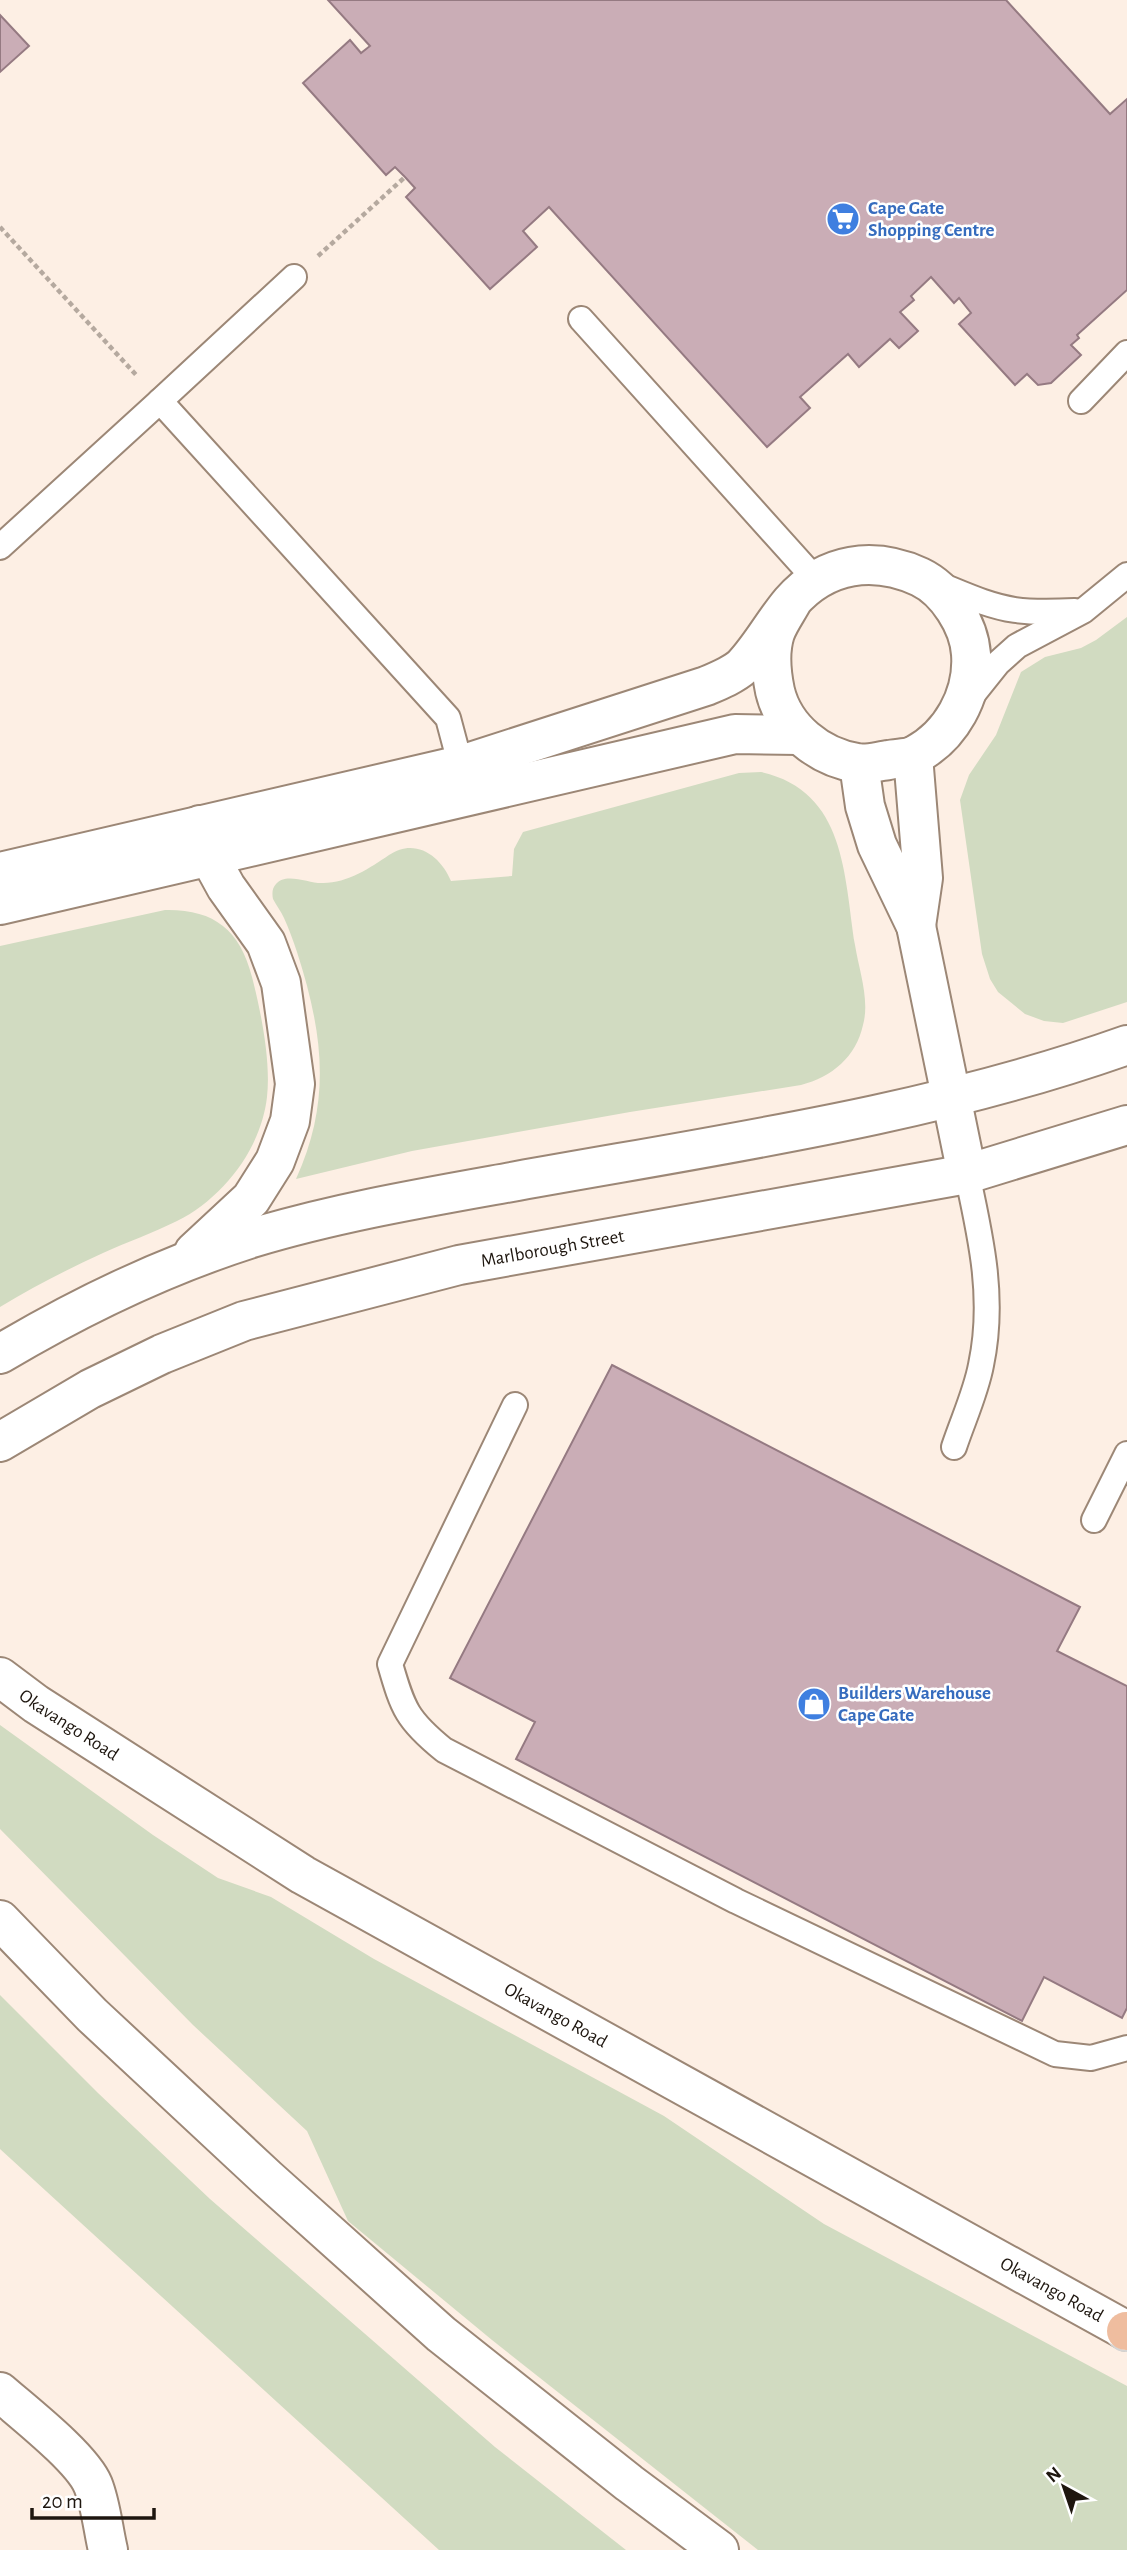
<svg xmlns="http://www.w3.org/2000/svg" width="1127" height="2550" font-family="'Alegreya Sans',sans-serif">
	<rect width="100%" height="100%" fill="#fdefe4"/>
	<!-- green -->
	<g fill="#d1dbc1">
		<path d="M1127 617V1002L1063 1023 1044 1021 1025 1014 998 992 990 979 982 954 960 800 969 775 996 735 1021 672 1045 657 1081 648 1096 640Z"/>
		<path d="M761 772C846 791 844 875 855 945 859 970 870 1000 863 1025 856 1057 832 1077 801 1085L630 1112 412 1151 296 1179C332 1100 323 1033 297 952 293 940 289 929 284 918 281 911 276 905 273 899 272 894 272 888 276 884 285 872 309 883 321 883 346 884 370 868 389 855 415 837 441 856 451 881L512 876 514 849 523 832 739 773Z"/>
		<path d="M165 910C213 909 240 929 252 977 261 1012 271 1061 267 1097 261 1149 223 1198 177 1221 153 1233 127 1242 103 1253 68 1269 33 1287 0 1307V946Z"/>
		<path d="M0 1725 153 1835 218 1878 271 1897 374 1959 664 2116 824 2224 1127 2386V2550H758L492 2340 348 2221 307 2131 193 2025 0 1829Z"/>
		<path d="M0 1995 98 2093 210 2199 495 2447 626 2550H439L0 2149Z"/>
	</g>
	<!-- building -->
	<g fill="#caadb6" stroke="#957a82" stroke-width="2">
		<path d="M328 0H1006L1110 114 1127 99V290L1077 335 1079 338 1071 345 1081 355 1051 383 1038 385 1027 374 1015 385 959 324 971 313 959 298 954 303 931 277 911 296 914 300 900 312 918 331 899 348 890 339 859 367 848 354 800 397 810 408 767 447 549 207 523 231 537 247 490 289 406 197 415 188 405 177 395 167 386 175 303 83 350 40 361 53 370 46Z"/>
		<path d="M0 15 29 46 0 72Z"/>
		<path d="M612 1365 1080 1607 1057 1651 1127 1686V2008L1122 2018 1044 1977 1022 2021 516 1759 535 1722 450 1678Z"/>
	</g>
	<g fill="none" stroke-linecap="round" stroke-linejoin="round">
		<defs>
			<g id="service">
				<path d="M581 319 816 580"/>
				<path d="M160 401 294 277"/>
				<path d="M1081 401 1127 353"/>
				<path d="M0 547 160 401 448 718 464 778"/>
				<path d="M938 584C963 594 988 606 1015 610 1035 613 1055 612 1075 611"/>
				<path d="M970 698 998 663 1017 646 1083 611 1127 575"/>
				<path d="M515 1405 390 1664C403 1709 407 1720 444 1750L736 1901 1055 2054 1091 2058 1127 2048"/>
				<path d="M954 1447C963 1420 976 1392 981 1365 995 1299 981 1238 967 1174"/>
				<path d="M1094 1520 1127 1454"/>
			</g>
			<g id="minor">
				<path d="M913 756 923 878 916 926"/>
				<path d="M859 764 865 806 877 845 916 926 967 1174"/>
				<path d="M0 872 461 765 706 686C718 681 733 675 743 666 761 647 774 622 791 602 826 562 874 556 920 577 947 590 969 625 971 654 974 695 951 736 915 755 908 759 897 758 889 760 879 761 867 765 857 763 819 757 784 729 775 691 771 672 769 652 775 633 779 622 787 611 793 600"/>
				<path d="M0 905 735 734 799 735"/>
				<path d="M0 2392C24 2413 82 2458 93 2485 101 2505 103 2529 108 2550"/>
			</g>
			<g id="tertiary">
				<path d="M194 1252 251 1199 275 1161 290 1121 295 1084 281 983 266 943 226 887 209 856 200 825"/>
				<path d="M0 1354C79 1307 164 1266 252 1238 338 1212 428 1197 517 1181 722 1144 930 1115 1127 1045"/>
				<path id="s1" d="M0 1442 90 1389 162 1354 244 1321 459 1265 967 1174 1127 1125"/>
			</g>
			<g id="secondary">
				<path id="s2" d="M0 1677 36 1704 303 1875 1127 2331"/>
				<path d="M0 1920 92 2015 267 2178 441 2334 629 2483 719 2550"/>
			</g>
			<path id="motorway" d="M1126 2331H1127"/>
		</defs>
		<!-- service casing -->
		<use href="#service" stroke="#9c8776" stroke-width="28"/>
		<!-- minor casing -->
		<use href="#minor" stroke="#9c8776" stroke-width="42"/>
		<!-- tertiary casing -->
		<use href="#tertiary" stroke="#9c8776" stroke-width="42"/>
		<!-- secondary casing -->
		<use href="#secondary" stroke="#9c8776" stroke-width="42"/>
		<!-- motorway casing -->
		<use href="#motorway" stroke="#d6d5d4" stroke-width="42"/>
		<!-- path -->
		<g stroke="#b5a99f" stroke-width="4.5" stroke-dasharray="5 3.5" stroke-linecap="butt">
			<path d="M0 227 138 377"/>
			<path d="M318 256 405 177"/>
		</g>
		<!-- service -->
		<use href="#service" stroke="#fff" stroke-width="24"/>
		<!-- minor -->
		<use href="#minor" stroke="#fff" stroke-width="38"/>
		<!-- tertiary -->
		<use href="#tertiary" stroke="#fff" stroke-width="38"/>
		<!-- secondary -->
		<use href="#secondary" stroke="#fff" stroke-width="38"/>
		<!-- motorway -->
		<use href="#motorway" stroke="#efbd9f" stroke-width="38"/>
	</g>
	<!-- icons -->
	<defs>
		<symbol id="supermarket-disc" viewBox="-11 -11 22 22"><circle r="9.5" fill="#3f7fe0" stroke="#fff"/><path d="M-6-5.5h2.5l.6 2H6L4.5 2H-2.5L-4.4-4H-6ZM-1.5 3.2a1.3 1.3 0 1 0 .1 0ZM3 3.2a1.3 1.3 0 1 0 .1 0Z" fill="#fff"/></symbol>
		<symbol id="shop-disc" viewBox="-11 -11 22 22"><circle r="9.5" fill="#3f7fe0" stroke="#fff"/><path d="M-5-2.5h2.3a2.7 3.5 0 0 1 5.4 0H5L5.5 6h-11ZM-1.5-2.5h3a1.5 2.3 0 0 0-3 0Z" fill="#fff"/></symbol>
	</defs>
	<g fill-rule="evenodd">
		<use href="#supermarket-disc" x="824" y="200" width="38" height="38"/>
		<use href="#shop-disc" x="795" y="1685" width="38" height="38"/>
	</g>
	<g text-anchor="middle" dominant-baseline="central" stroke-width="5" stroke-linejoin="round" paint-order="stroke">
		<!-- shop labels -->
		<g font-size="19" font-weight="bold" fill="#366cbe" stroke="#fff" text-anchor="start">
			<text x="868" y="208">Cape Gate<tspan x="868" dy="22">Shopping Centre</tspan></text>
			<text x="838" y="1693">Builders Warehouse<tspan x="838" dy="22">Cape Gate</tspan></text>
		</g>
		<!-- street labels -->
		<g font-size="19" fill="#1e160f" stroke="#fff">
			<text stroke="none"><textPath href="#s1" startOffset="590">Marlborough Street</textPath></text>
			<text stroke="none"><textPath href="#s2" startOffset="84">Okavango Road</textPath></text>
			<text stroke="none"><textPath href="#s2" startOffset="651">Okavango Road</textPath></text>
			<text stroke="none"><textPath href="#s2" startOffset="1218">Okavango Road</textPath></text>
		</g>
	</g>
	<!-- north arrow -->
	<g transform="translate(1064 2487) rotate(320)" stroke="#ffffff" stroke-width="5" paint-order="stroke">
	<path d="M0-5L12 26L0 18L-12 26Z" fill="#1e160f"/>
	<text y="-10" font-size="19" font-weight="bold" text-anchor="middle" fill="#1e160f">N</text>
	</g>
	<!-- scale -->
	<path d="M32 2508v10h122v-10" fill="none" stroke="#1e160f" stroke-width="3.5"/>
	<text x="42" y="2508" font-size="21" fill="#1e160f" stroke="#ffffff" stroke-width="5" paint-order="stroke">20 m</text>
</svg>
